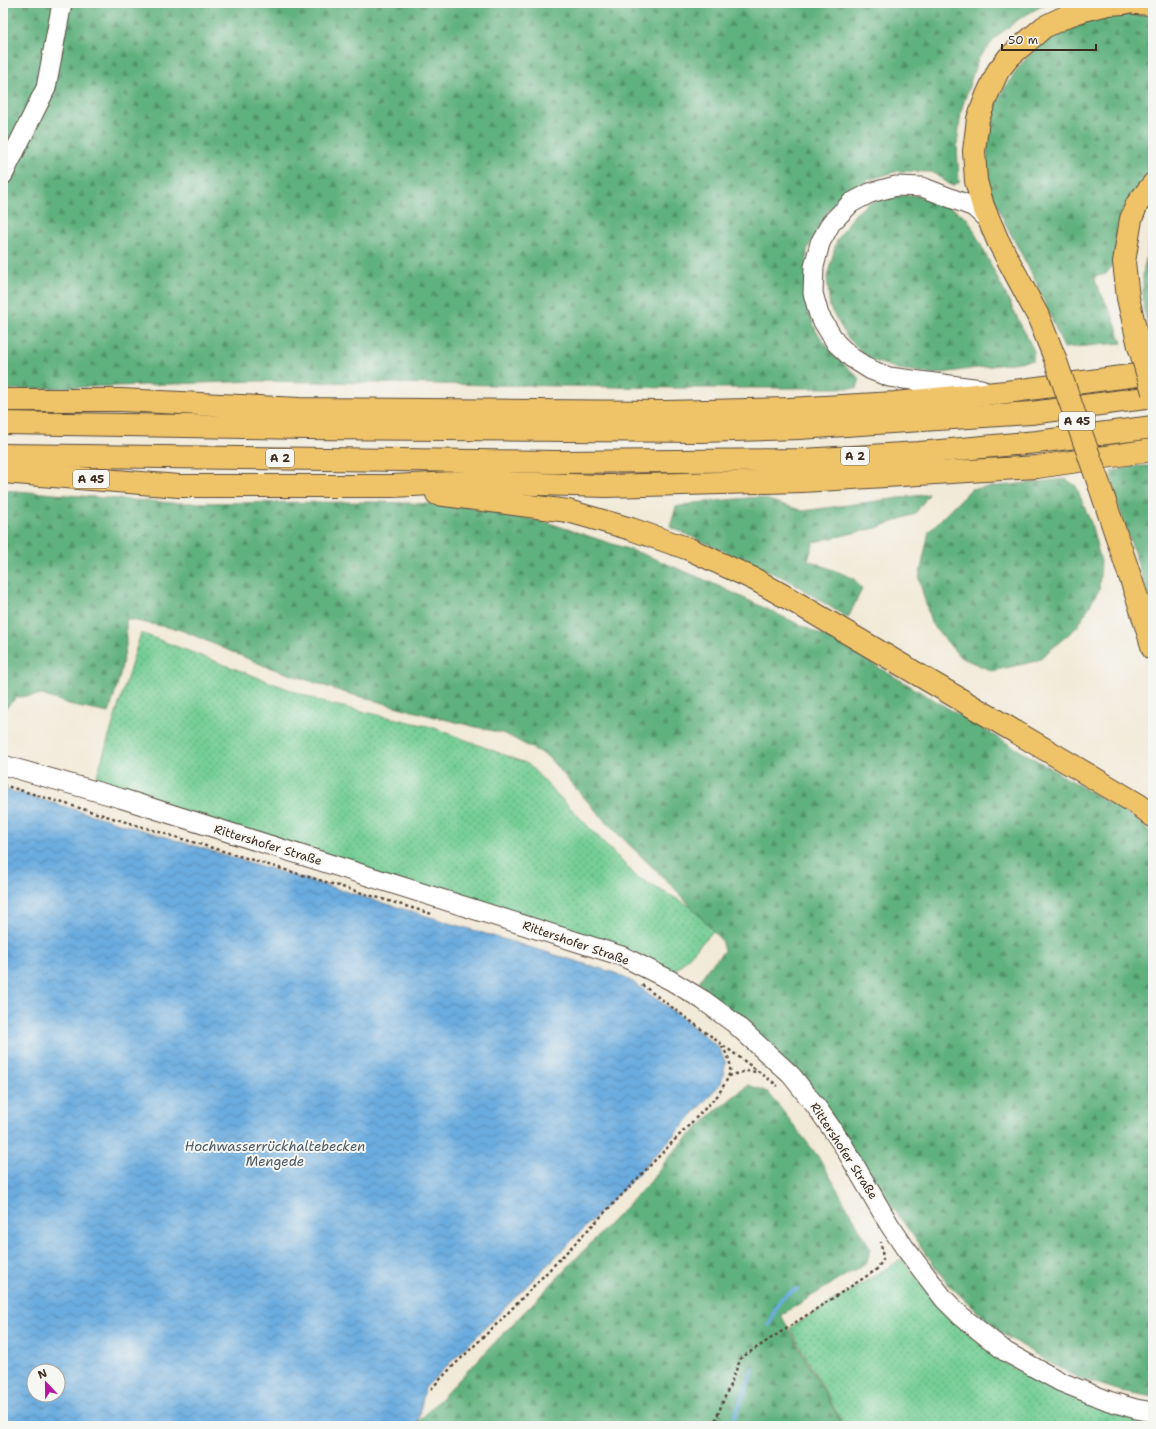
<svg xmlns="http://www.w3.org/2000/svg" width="1156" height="1429" font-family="'Shantell Sans',sans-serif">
	<defs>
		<pattern id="grass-dots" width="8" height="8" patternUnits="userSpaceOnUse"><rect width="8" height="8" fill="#74ce95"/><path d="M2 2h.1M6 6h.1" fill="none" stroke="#60a779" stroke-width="1.8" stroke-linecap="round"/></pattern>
		<pattern id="forest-firs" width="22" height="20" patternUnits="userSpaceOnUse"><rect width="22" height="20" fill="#5fb17e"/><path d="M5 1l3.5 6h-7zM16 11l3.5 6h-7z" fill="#509067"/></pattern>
		<pattern id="water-waves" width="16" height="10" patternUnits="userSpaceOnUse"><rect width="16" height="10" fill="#6bacdf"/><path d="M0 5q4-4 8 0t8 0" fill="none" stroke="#598cb4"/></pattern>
	</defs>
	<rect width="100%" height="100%" fill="#f6f6f2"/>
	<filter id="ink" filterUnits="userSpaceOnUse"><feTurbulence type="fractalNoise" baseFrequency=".025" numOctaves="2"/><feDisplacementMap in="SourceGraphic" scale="8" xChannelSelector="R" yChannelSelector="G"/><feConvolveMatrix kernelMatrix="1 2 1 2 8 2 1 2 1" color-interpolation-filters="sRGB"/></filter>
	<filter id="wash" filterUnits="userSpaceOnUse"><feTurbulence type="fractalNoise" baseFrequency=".012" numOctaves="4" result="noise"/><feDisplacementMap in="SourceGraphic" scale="16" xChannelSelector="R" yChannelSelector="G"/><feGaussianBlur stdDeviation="0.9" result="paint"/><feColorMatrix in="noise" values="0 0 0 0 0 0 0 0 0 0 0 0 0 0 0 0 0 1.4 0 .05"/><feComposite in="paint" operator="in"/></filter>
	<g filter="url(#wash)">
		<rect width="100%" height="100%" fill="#f2ead8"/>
		<!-- grass -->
		<g fill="url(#grass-dots)" stroke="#587c5a">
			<path d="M141 633 325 703 432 727 528 764 637 877 721 923 674 972 94 785Z"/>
			<path d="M902 1259 941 1310 999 1360 1054 1391 1102 1410 1153 1421V1426H844L790 1328Z"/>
		</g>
		<!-- forest -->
		<g fill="url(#forest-firs)" stroke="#4d6e4e">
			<path d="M3 3H1047L1019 19 998 35 978 59 961 111 957 146 959 182 952 186 932 172 898 171 868 180 829 209 807 250 806 304 816 331 834 355 860 379 857 388H675L258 381 3 390Z"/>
			<path d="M1137 14 1153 16V169L1148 173 1127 201 1118 222 1114 263 1106 274 1094 277 1099 290 1112 314 1122 343 1064 348 1035 280 1004 221 988 186 987 138 998 98 1020 65 1037 47 1065 29 1098 17Z"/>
			<path d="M913 195 942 202 968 219 1034 351 1033 360 935 374 898 369 869 359 847 337 830 308 827 277 837 240 855 214 869 203 886 197Z"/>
			<path d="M1153 222V334L1150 332 1143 308V274Z"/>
			<path d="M1137 466H1153V610L1115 495 1111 471Z"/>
			<path d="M1066 479 1076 486 1091 523 1101 562 1099 590 1077 627 1037 661 992 671 960 657 931 623 919 579 929 531 971 489Z"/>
			<path d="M3 490 172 503 378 502 461 505 549 523 643 554 710 582 832 640 1138 820 1153 835V1397L1121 1391 1079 1378 1043 1359 998 1331 947 1283 878 1187 699 982 709 967 724 951 721 940 677 891 605 821 547 756 505 734 431 716 343 692 265 666 181 630 126 619V646L119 679 109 713 78 707 42 695 17 697 3 711Z"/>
			<path d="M929 494 915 514 876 528 814 542 808 560 853 578 862 589 848 618 786 579 670 527 676 507 694 503 759 497 803 511Z"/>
			<path d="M748 1085 768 1092 820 1159 871 1249 867 1262 781 1315 843 1426H421L418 1422 650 1182 671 1154 713 1113Z"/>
		</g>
		<!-- water -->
		<path fill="url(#water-waves)" stroke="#536b7e" fill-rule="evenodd" d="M3 789 43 800 615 973 633 982 680 1016 718 1047 726 1063 721 1083 641 1171 425 1388 418 1422 421 1426H3V982L4 980 3 979ZM34 1371H58V1395H34Z"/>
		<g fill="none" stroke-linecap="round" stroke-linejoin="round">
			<!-- stream -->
			<g stroke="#6bacdf" stroke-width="4">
				<path d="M769 1325C776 1308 778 1296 797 1289"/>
				<path d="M731 1426 753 1369"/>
			</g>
		</g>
	</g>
	<g filter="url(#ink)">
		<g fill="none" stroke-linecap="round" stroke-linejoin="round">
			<defs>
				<g id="minor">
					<path d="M3 175 46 88 62 3"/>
					<path d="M981 389 889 377 871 370 852 358 836 343 819 315 813 293 814 267 820 243 831 223 851 203 870 193 896 186 922 187 974 207 989 221"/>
					<path d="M3 765 120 798 622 956 670 980 703 1000 734 1023 791 1075 818 1109 843 1145 889 1224 905 1248 944 1299 961 1316 1006 1352 1061 1382 1109 1401 1136 1409 1153 1412"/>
				</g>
				<g id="highway">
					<path d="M1135 3 1153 4"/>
					<path d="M1139 346 1128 298 1124 262 1131 219 1137 204 1153 184"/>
					<path d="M1054 356 1038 316 998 241 983 206 976 181 974 151 978 119 987 95 998 71 1009 57 1044 27 1067 16 1084 10 1108 4 1124 3"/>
					<path d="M3 400H121L299 409 666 412 789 409 895 403 1006 392 1153 373"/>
					<path d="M3 423 304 428 701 431 799 428 1031 413 1153 397"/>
					<path d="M3 455 556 462 803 460 919 453 1037 442 1153 427"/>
					<path d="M3 472 179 486H392L473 482 606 486 802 481 1037 467 1153 450"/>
					<path d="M1100 487 1139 603 1153 649"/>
					<path d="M437 494 568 511 631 529 689 549 754 579 800 605 1060 758 1139 805 1153 816"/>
				</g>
			</defs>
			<!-- minor casing -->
			<use href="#minor" stroke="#56473a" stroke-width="21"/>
			<!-- highway casing -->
			<use href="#highway" stroke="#56473a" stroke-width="24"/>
			<!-- path -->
			<g stroke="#56473a" stroke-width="2.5" stroke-dasharray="3 3" stroke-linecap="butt">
				<path d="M3 785 432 914"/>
				<path d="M642 985 778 1086"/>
				<path d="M729 1076 746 1071 760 1072"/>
				<path d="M431 1389 450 1369 502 1319 718 1095C732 1072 736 1066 720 1044"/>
				<path d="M713 1426 741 1358 876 1270 883 1260 881 1242"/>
			</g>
			<!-- minor -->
			<use href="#minor" stroke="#fff" stroke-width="19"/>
			<!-- highway -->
			<use href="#highway" stroke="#efc469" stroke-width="22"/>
			<defs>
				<g id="highway-bridge">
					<path d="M1139 346 1153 392"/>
					<path d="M1054 356 1100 487"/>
				</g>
			</defs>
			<!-- highway-bridge casing -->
			<use href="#highway-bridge" stroke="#56473a" stroke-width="24" stroke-linecap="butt"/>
			<!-- highway-bridge -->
			<use href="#highway-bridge" stroke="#efc469" stroke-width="22"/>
		</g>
	</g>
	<g text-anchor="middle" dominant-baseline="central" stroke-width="4" stroke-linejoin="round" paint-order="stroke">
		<!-- shield labels -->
		<g fill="#f6f6f2" stroke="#73675e" stroke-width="1">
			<rect x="1059" y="412" width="36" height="18" rx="3"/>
			<rect x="841" y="447" width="28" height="18" rx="3"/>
			<rect x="266" y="449" width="28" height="18" rx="3"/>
			<rect x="73" y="470" width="36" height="18" rx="3"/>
		</g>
		<g font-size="11" font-weight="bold" fill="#3b2a1e">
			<text x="1077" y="421">A 45</text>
			<text x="855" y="456">A 2</text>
			<text x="280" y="458">A 2</text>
			<text x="91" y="479">A 45</text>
		</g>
		<!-- street labels -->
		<g font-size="12" fill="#3b2a1e" stroke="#f6f6f2">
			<text transform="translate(268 845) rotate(17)">Rittershofer Straße</text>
			<text transform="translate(576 943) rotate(19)">Rittershofer Straße</text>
			<text transform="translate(844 1151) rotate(57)">Rittershofer Straße</text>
		</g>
		<!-- water labels -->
		<g font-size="13" font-style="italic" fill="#4c5862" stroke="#f6f6f2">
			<text x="275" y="1146">Hochwasserrückhaltebecken<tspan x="275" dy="15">Mengede</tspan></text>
		</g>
	</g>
	<!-- margin -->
	<rect width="1156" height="1429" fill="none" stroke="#f6f6f2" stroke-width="16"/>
	<!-- north arrow -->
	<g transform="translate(46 1383) rotate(338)"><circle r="19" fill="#f6f6f2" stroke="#aba49d"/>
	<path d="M0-3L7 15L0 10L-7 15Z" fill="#b5179e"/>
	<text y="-6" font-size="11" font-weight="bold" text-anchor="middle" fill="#3b2a1e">N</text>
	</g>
	<!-- scale -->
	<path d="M1002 44v6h94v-6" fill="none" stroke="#3b2a1e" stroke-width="2"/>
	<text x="1008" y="44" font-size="12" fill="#3b2a1e" stroke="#f6f6f2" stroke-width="3" paint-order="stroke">50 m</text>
</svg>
